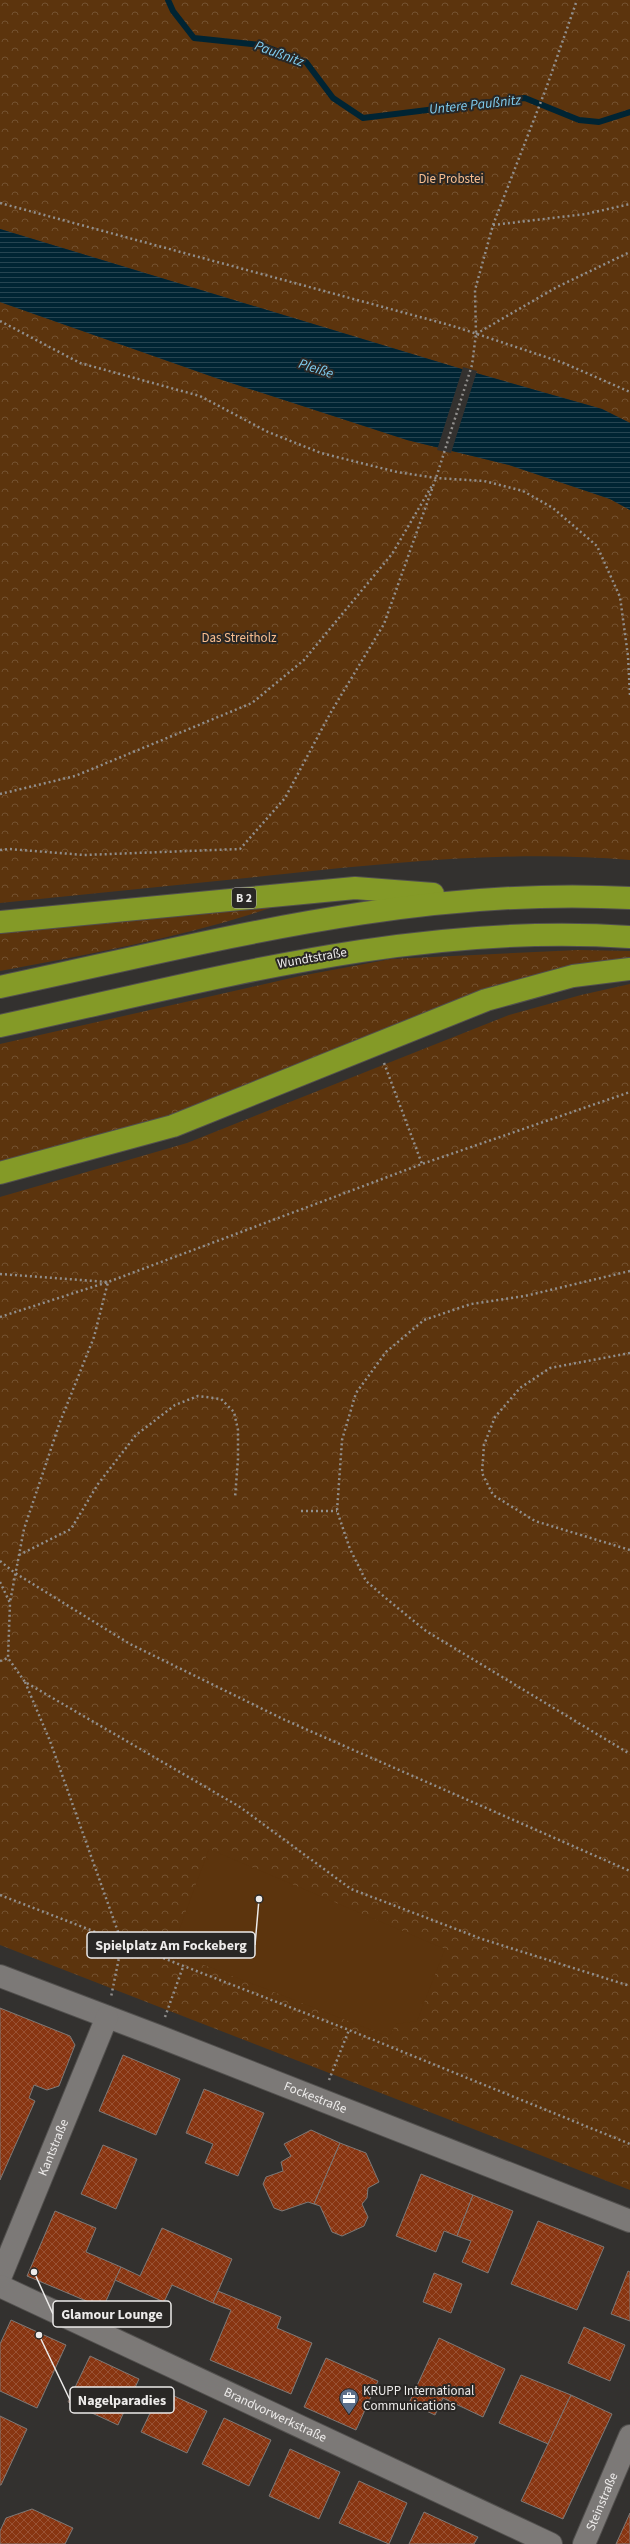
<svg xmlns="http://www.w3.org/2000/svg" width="630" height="2544" font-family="'Source Sans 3',sans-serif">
	<defs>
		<pattern id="forest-crowns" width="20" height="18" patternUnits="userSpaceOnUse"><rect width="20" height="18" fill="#5c340d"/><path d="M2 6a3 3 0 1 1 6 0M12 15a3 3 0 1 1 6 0" fill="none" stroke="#745230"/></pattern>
		<pattern id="water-rules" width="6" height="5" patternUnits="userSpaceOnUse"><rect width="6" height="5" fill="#002433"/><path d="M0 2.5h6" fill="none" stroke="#264451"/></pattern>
		<pattern id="building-cross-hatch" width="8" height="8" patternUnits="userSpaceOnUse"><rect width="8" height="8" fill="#883511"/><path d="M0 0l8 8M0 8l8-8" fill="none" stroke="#995234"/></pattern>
	</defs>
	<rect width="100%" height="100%" fill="#33312f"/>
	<!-- forest -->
	<g fill="url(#forest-crowns)">
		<path d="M0 0H630V423L602 409 455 367 0 229Z"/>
		<path d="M0 302 216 378 407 440 509 465 610 499 630 510V860C515 850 399 862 284 874 190 884 95 893 0 903Z"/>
		<path d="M288 902C195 935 96 953 0 971V931Z"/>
		<path d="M578 950 630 951V960L171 1116 0 1164V1044L300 976 391 959Z"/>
		<path d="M630 984V2190L0 1945V1197L187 1143 509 1015 581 995Z"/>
	</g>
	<!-- green -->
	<path fill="#5c340d" d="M209 1849 445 1949 417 2021 396 2024 389 2037 171 1952Z"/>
	<!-- water -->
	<path fill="url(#water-rules)" d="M0 229 455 367 602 409 630 423V510L610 499 509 465 407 440 216 378 0 302Z"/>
	<!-- pier -->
	<path fill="#33312f" d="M463 367 477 371 451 453 437 450Z"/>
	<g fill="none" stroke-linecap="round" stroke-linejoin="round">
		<!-- stream -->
		<path stroke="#002433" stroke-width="6" d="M168 0 173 11 194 38 261 45 306 62 333 98 363 118 525 98 579 120 599 122 630 112"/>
	</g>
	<!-- building -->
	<g fill="url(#building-cross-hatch)" stroke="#7d7977">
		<path d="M0 2008 70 2036 75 2045 59 2086 47 2090 34 2085 29 2098 35 2101 0 2180Z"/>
		<path d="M123 2055 180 2079 156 2135 99 2111Z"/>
		<path d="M204 2089 264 2113 238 2176 205 2163 213 2144 186 2133Z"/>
		<path d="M311 2130 340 2143 314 2204 308 2202 282 2211 274 2208 263 2184 266 2177 283 2171 281 2162 291 2156 284 2144Z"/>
		<path d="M340 2143 366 2153 379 2182 368 2188 367 2198 362 2204 368 2217 364 2226 342 2236 332 2232 320 2206 314 2204Z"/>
		<path d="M103 2145 137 2159 116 2209 81 2194Z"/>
		<path d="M421 2174 473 2195 457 2236 444 2231 436 2252 396 2236Z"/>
		<path d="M473 2195 513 2211 488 2273 462 2262 471 2241 457 2236Z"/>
		<path d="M55 2211 96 2228 86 2252 121 2267 103 2308 27 2276Z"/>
		<path d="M538 2221 604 2247 577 2310 511 2284Z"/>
		<path d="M162 2228 232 2259 213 2303 172 2285 164 2302 115 2280 121 2267 140 2276Z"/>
		<path d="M628 2271 630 2272V2321L611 2314Z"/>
		<path d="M434 2273 462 2284 451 2313 423 2302Z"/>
		<path d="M218 2291 281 2317 277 2328 312 2343 291 2394 210 2360 231 2310 213 2303Z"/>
		<path d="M11 2320 66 2345 37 2408 0 2391V2344Z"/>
		<path d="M584 2327 625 2345 610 2381 568 2363Z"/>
		<path d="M439 2338 505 2369 483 2417 443 2398 435 2415 409 2403Z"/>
		<path d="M90 2356 139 2379 118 2425 68 2402Z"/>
		<path d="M326 2358 378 2381 356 2430 304 2407Z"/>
		<path d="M521 2375 571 2395 548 2444 499 2423Z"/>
		<path d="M161 2390 207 2411 187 2453 141 2432Z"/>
		<path d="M571 2395 612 2414 563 2519 521 2501Z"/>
		<path d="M0 2416 27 2429 1 2485H0Z"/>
		<path d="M224 2418 271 2440 249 2486 202 2464Z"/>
		<path d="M290 2449 340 2472 319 2519 269 2496Z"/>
		<path d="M359 2481 407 2503 389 2544 339 2523Z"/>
		<path d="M32 2509 73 2528 65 2544H0V2531L6 2518Z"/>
		<path d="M424 2512 478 2537 474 2544H409Z"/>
		<path d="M630 2513V2544H616Z"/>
	</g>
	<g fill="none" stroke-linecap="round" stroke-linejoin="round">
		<defs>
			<g id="minor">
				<path id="s1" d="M0 1976 158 2036 630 2221"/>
				<path id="s2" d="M0 2278 107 2017"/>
				<path id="s3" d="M0 2286 551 2544"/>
				<path id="s4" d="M584 2544 630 2436"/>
			</g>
			<g id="highway">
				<path d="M0 922 355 888 433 894"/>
				<path d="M0 987C208 943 415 886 630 898"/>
				<path d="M0 1026C208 981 415 922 630 937"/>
				<path d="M0 1173 173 1126 486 1000 573 976 630 969"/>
			</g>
		</defs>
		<!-- minor casing -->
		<use href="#minor" stroke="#52504e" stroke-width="24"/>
		<!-- highway casing -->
		<use href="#highway" stroke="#52504e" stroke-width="24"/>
		<!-- path -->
		<g stroke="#918f8d" stroke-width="2.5" stroke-dasharray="2 3" stroke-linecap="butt">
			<path d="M0 203 453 326 561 362 630 392"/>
			<path d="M493 225 586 214 630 204"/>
			<path d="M0 321 80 363 200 396 268 432 321 453 397 472 436 478 484 481 523 491 553 508 597 546 620 597 628 656 630 696"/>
			<path d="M476 334 557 287 630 252"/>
			<path d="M0 794 75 776 252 703 304 660 392 554 433 484"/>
			<path d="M0 850 9 849 84 855 240 849 285 798 331 712 384 624 436 478 472 365 476 334 475 290 493 225 547 86 577 0"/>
			<path d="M384 1063 422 1164"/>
			<path d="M630 1271 525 1296 471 1304 424 1320 386 1352 356 1393 342 1440 337 1511 350 1549 366 1581 388 1600 426 1631 630 1754"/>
			<path d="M0 1274 108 1282 94 1337 60 1422 24 1529 10 1602"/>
			<path d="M0 1317 108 1282 422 1164 630 1092"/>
			<path d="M630 1353 550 1368 520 1388 495 1417 484 1445 482 1473 493 1495 535 1521 630 1550"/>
			<path d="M301 1511H337"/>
			<path d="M19 1555 71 1529 98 1484 136 1435 175 1405 198 1396 221 1399 234 1412 238 1430V1459L235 1498"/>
			<path d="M0 1561 15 1573 130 1644 285 1720 630 1871"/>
			<path d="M0 1582 10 1603 8 1658 25 1682 240 1807 351 1889 482 1939 630 1986"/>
			<path d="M0 1661 8 1658"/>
			<path d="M25 1682 50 1741 122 1943 111 1997"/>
			<path d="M0 1895 349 2030 630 2144"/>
			<path d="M165 2017 183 1967"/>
			<path d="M329 2080 349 2030"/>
		</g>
		<!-- minor -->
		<use href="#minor" stroke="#7c7977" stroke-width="22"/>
		<!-- highway -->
		<use href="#highway" stroke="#849a27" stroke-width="22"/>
	</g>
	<!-- icons -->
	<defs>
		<symbol id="office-pin" viewBox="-11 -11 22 30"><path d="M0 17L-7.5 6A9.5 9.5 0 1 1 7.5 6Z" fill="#5c6f8a" stroke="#292725"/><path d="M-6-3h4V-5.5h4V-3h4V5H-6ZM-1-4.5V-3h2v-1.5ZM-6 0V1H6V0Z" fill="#fff"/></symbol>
	</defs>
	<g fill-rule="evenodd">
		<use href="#office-pin" x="338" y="2387" width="22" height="30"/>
	</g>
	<g text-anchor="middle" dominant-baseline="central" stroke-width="4" stroke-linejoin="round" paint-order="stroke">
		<!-- shield labels -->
		<rect fill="#292725" stroke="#b2b0af" stroke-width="1" x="232" y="888" width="24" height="20" rx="3"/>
		<g font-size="12" font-weight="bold" fill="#edebea">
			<text x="244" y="898">B 2</text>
		</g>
		<!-- park labels -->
		<g font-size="13" fill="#f9be8f" stroke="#292725">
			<text x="451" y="179">Die Probstei</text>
			<text x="239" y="638">Das Streitholz</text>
		</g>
		<!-- street labels -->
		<g font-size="13" fill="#edebea" stroke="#292725">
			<text transform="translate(312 958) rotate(-10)">Wundtstraße</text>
			<text stroke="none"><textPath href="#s1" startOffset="338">Fockestraße</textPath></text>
			<text stroke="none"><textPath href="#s2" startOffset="141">Kantstraße</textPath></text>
			<text stroke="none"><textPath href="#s3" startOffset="304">Brandvorwerkstraße</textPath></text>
			<text stroke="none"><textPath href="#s4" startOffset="46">Steinstraße</textPath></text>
		</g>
		<!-- poi labels -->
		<g font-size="13" fill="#edebea" stroke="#292725" text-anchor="start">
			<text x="363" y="2391">KRUPP International<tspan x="363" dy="15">Communications</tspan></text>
		</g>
		<!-- water labels -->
		<g font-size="14" font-style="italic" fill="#80cef1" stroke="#292725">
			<text transform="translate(279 54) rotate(20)">Paußnitz</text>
			<text transform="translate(475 105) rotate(-6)">Untere Paußnitz</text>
			<text transform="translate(316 369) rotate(18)">Pleiße</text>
		</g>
	</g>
	<!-- callouts -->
	<path fill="none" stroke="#edebea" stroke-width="1.5" d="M259 1899L255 1945M34 2272L53 2314M39 2335L70 2400"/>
	<g fill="#edebea" stroke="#292725" stroke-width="1.5">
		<circle cx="259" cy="1899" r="4"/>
		<circle cx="34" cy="2272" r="4"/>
		<circle cx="39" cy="2335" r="4"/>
	</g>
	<g fill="#292725" stroke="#edebea" stroke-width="1.5">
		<rect x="87" y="1932" width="168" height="26" rx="4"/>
		<rect x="53" y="2301" width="118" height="26" rx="4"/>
		<rect x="70" y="2387" width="104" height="26" rx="4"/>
	</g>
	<g font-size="14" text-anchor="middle" font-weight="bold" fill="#edebea">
		<text x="171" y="1950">Spielplatz Am Fockeberg</text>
		<text x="112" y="2319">Glamour Lounge</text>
		<text x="122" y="2405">Nagelparadies</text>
	</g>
</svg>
